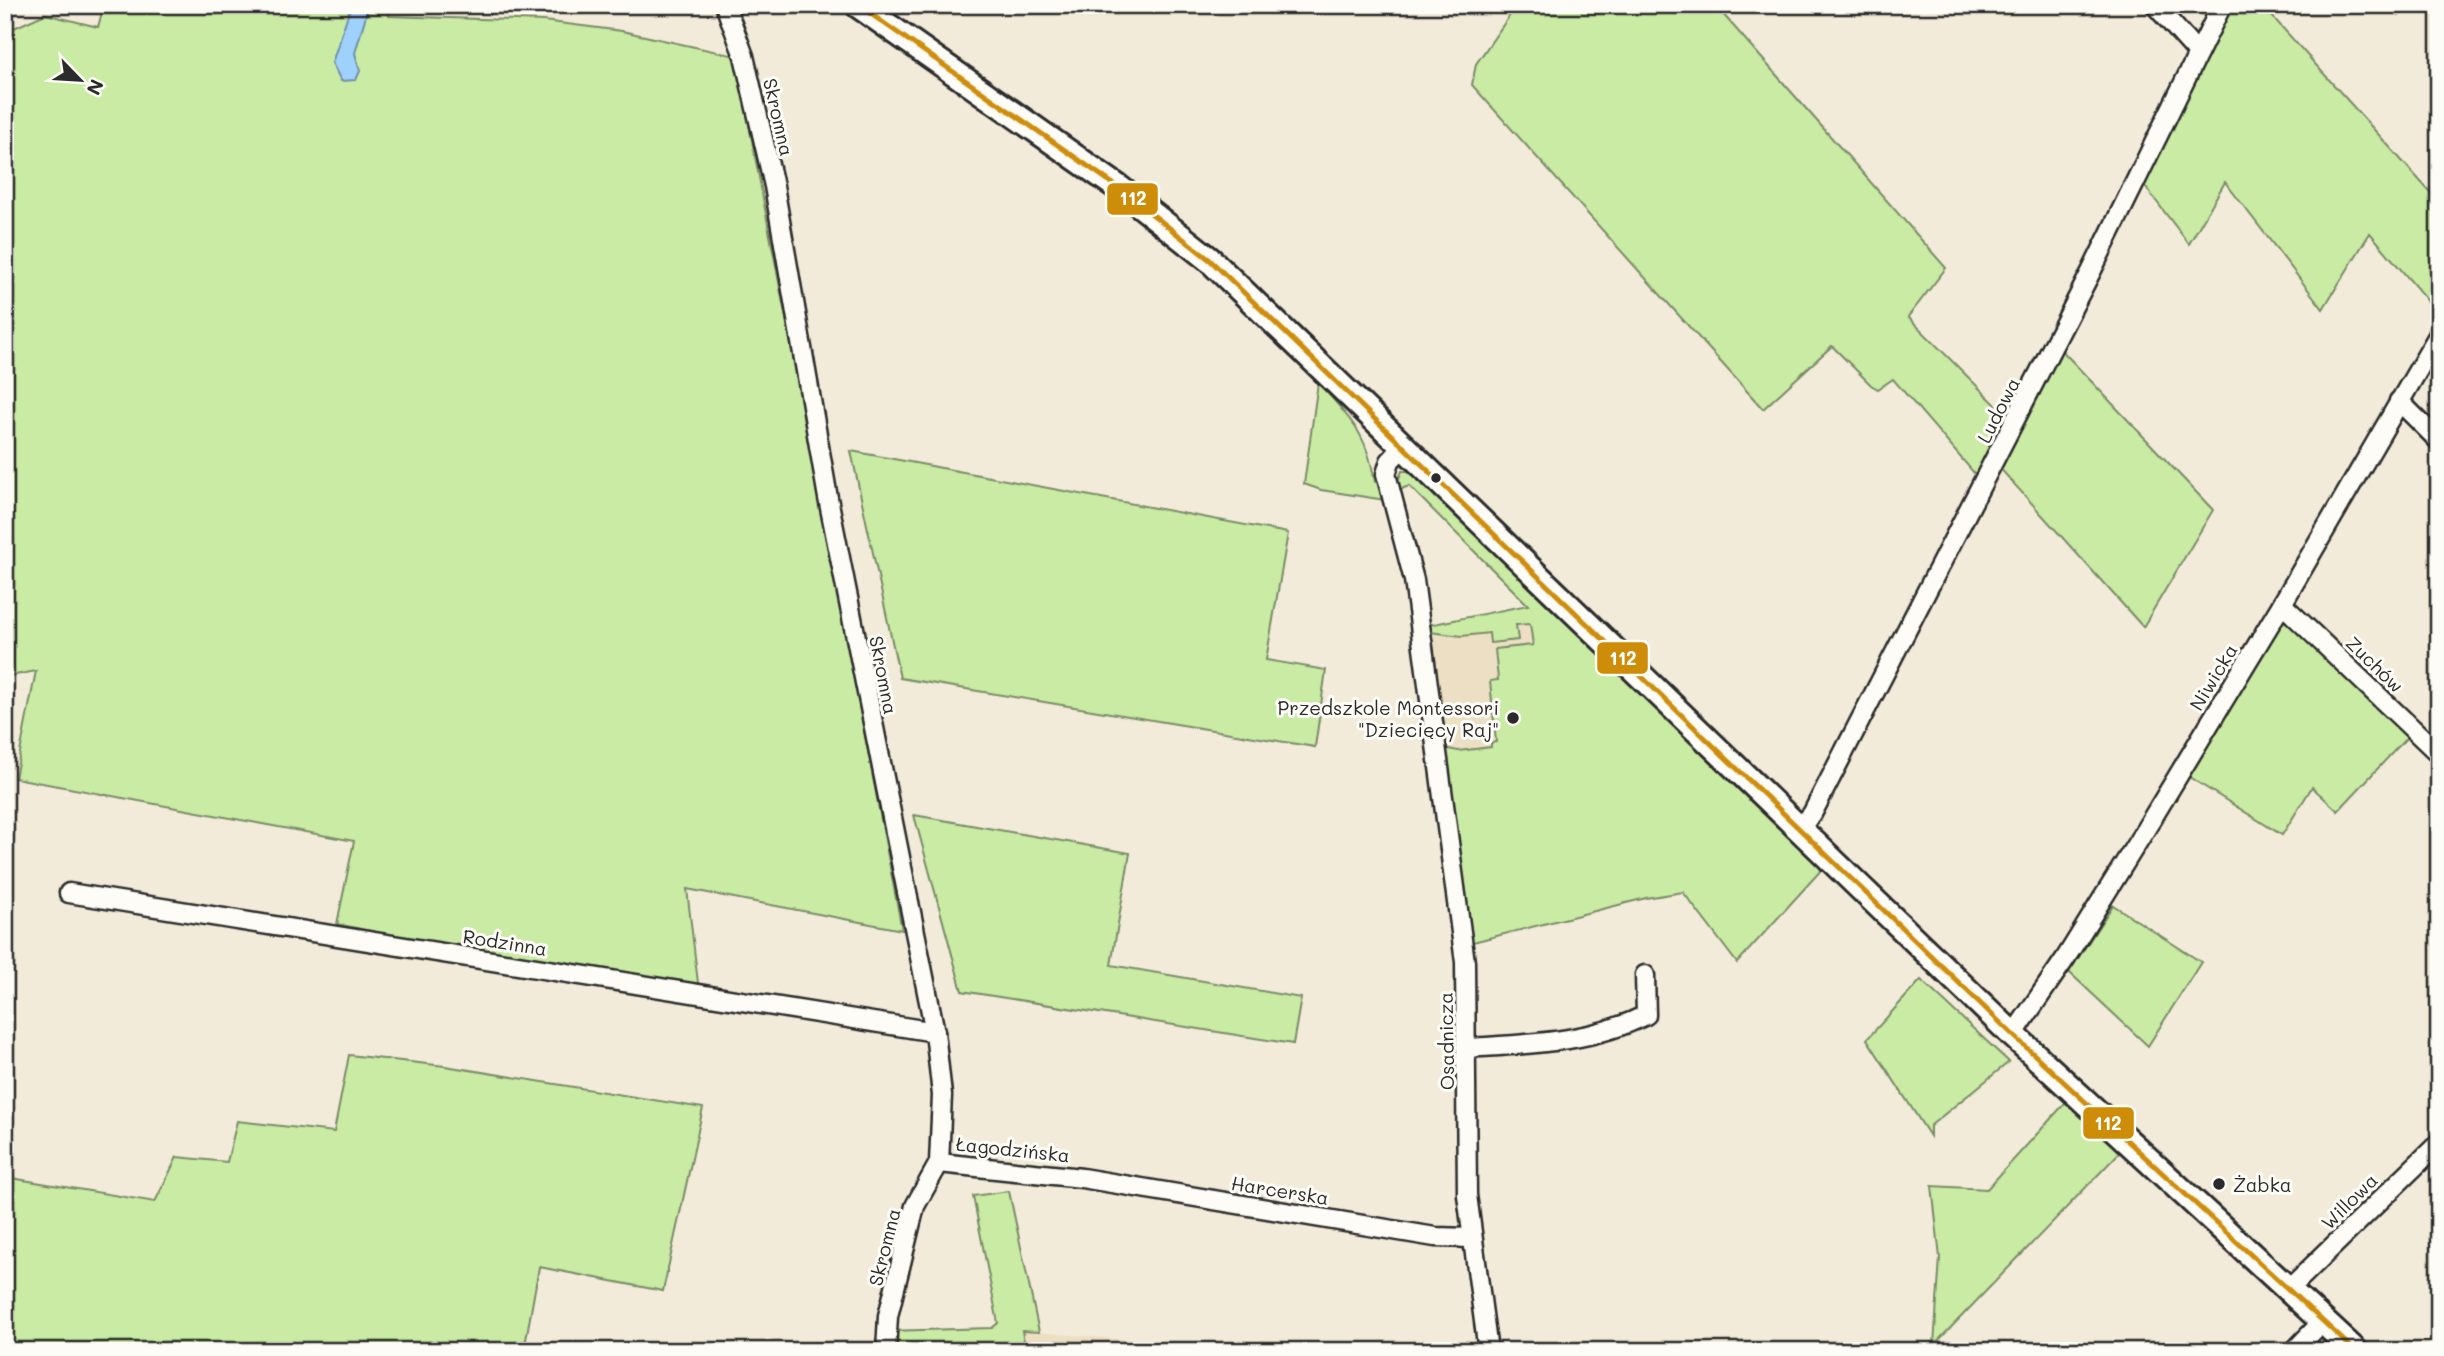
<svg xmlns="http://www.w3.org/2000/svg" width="2444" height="1356" font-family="Mali,sans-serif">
	<rect width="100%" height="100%" fill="#f3ebd9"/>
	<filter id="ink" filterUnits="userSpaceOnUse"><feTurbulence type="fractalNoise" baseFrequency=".0143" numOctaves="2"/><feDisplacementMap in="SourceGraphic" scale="14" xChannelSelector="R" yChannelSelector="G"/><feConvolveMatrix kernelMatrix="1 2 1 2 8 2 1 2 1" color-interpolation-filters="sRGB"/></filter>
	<g filter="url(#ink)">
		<!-- built -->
		<g fill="#ecdfc4">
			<path d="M1529 605 1615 688 1456 846 1429 625Z"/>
			<path d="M1022 1331 1254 1350V1351H1026Z"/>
		</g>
		<!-- green -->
		<g fill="#c9eba4" stroke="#7a8b68" stroke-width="2">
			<path d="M104 5H159L165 13 173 5H391L389 16 543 21 622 31 736 56 902 930 687 889 700 1000 337 924 354 841 15 778 36 671 5 677V32L45 14 98 27Z"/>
			<path d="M1517 5H1715L1946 268 1908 317 2013 422 2054 342 2213 510 2143 627 1998 466 1980 480 1893 379 1878 389 1871 385 1832 346 1763 409 1472 85 1476 64Z"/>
			<path d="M2216 5H2262L2439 202V318L2437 312 2370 233 2323 309 2225 182 2189 244 2137 176Z"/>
			<path d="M1318 382C1351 421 1366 430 1375 482H1380L1385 500 1321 490 1304 484Z"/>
			<path d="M851 451 1288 533 1266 660 1326 670 1315 747 900 678Z"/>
			<path d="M1402 471H1412L1823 868 1737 963 1683 892 1646 898 1473 942 1456 846 1444 748 1458 751 1491 747V743L1496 742 1490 681 1498 680 1495 649 1533 645 1530 624 1516 625 1518 640 1490 643 1489 633 1462 636 1430 632 1429 625 1528 605 1409 486 1397 491 1396 485Z"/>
			<path d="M2284 616 2410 734 2338 811 2312 787 2282 835 2189 777Z"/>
			<path d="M914 815 1130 853 1111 965 1301 998 1293 1044 962 991Z"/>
			<path d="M2113 905 2201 962 2148 1046 2069 972Z"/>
			<path d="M1921 980 2009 1062 1930 1126V1136L1867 1039Z"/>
			<path d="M349 1055 445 1066 703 1108 663 1291 539 1267 524 1351H5V1177L155 1202 177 1157 227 1162 237 1121 334 1132Z"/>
			<path d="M2066 1102 2120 1152 1934 1345 1940 1258 1932 1186 1987 1189Z"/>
			<path d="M1009 1191 1039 1332 1022 1331 1026 1351H884L887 1331 992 1328 998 1323 973 1196Z"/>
		</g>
		<!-- water -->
		<path fill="#9ed1fc" stroke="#708fa8" stroke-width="2" d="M351 5H369L355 53 360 71 356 80 341 81 332 63Z"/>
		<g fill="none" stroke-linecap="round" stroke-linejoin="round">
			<defs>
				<g id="street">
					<path d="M725 5 744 56 774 186 828 498 935 1032 942 1095 939 1163 915 1206 888 1316 886 1351"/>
					<path d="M2155 5 2198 53"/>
					<path d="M2399 401 2439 441"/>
					<path d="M1403 447 1390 461 1386 474 1414 580 1465 962 1467 1195 1488 1351"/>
					<path d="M2282 604 2439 754"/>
					<path d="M1800 827 1812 814 2092 270 2222 5"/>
					<path d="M69 893 935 1032"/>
					<path d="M2013 1035 2065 959 2150 822 2282 604 2439 334"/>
					<path d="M1468 1048C1529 1044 1590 1043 1646 1015L1645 975"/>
					<path d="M939 1163 1082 1178 1435 1237 1471 1238"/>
					<path d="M2288 1290 2439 1143"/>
					<path d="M2294 1351 2323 1321"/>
				</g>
				<path id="secondary" d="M858 5 1119 188 1210 260 2013 1035 2355 1351"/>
			</defs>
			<!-- street casing -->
			<use href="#street" stroke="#2b2b2b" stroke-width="23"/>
			<!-- secondary casing -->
			<use href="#secondary" stroke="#2b2b2b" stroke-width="30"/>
			<!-- street -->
			<use href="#street" stroke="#fdfcf7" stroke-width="18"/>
			<!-- secondary -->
			<use href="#secondary" stroke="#fdfcf7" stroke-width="24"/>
			<defs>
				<path id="bus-1" d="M858 5 1119 188 1210 260 2013 1035 2355 1351"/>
			</defs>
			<!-- bus-1 casing -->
			<use href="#bus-1" stroke="#fdfcf7" stroke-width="10"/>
			<!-- bus-1 -->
			<use href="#bus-1" stroke="#ce8d09" stroke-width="5"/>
		</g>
	</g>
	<!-- markers -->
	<g fill="#2b2b2b" stroke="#fdfcf7" stroke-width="2.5">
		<circle cx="1436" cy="478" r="6"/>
		<circle cx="1513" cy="718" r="7"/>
		<circle cx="2219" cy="1184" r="7"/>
	</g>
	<g text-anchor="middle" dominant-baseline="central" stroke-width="6" stroke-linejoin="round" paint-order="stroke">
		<!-- street labels -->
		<g font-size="19" fill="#2b2b2b" stroke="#fdfcf7">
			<text transform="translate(779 117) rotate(77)">Skromna</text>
			<text transform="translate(1998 410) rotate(-63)">Ludowa</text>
			<text transform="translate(2375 664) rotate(44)">Zuchów</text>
			<text transform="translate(884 675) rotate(79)">Skromna</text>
			<text transform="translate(2213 677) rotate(-59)">Niwicka</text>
			<text transform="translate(505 942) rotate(9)">Rodzinna</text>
			<text transform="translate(1446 1041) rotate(-91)">Osadnicza</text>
			<text transform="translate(1013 1149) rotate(6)">Łagodzińska</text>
			<text transform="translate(1280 1190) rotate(9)">Harcerska</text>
			<text transform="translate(2349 1201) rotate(-45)">Willowa</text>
			<text transform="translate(884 1247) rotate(-76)">Skromna</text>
		</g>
		<!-- poi labels -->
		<g font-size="19" fill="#2b2b2b" stroke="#fdfcf7" text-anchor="end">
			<text x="1499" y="707">Przedszkole Montessori<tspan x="1499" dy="22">"Dziecięcy Raj"</tspan></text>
			<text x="2233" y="1184" text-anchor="start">Żabka</text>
		</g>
	</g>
	<g stroke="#fdfcf7" stroke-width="2.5">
		<rect x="1106" y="182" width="53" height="34" rx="7" fill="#ce8d09"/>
		<rect x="1596" y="641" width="53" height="34" rx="7" fill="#ce8d09"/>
		<rect x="2082" y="1106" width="53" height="34" rx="7" fill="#ce8d09"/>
	</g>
	<g font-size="19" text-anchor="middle" font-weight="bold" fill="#fff">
		<text x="1133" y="205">112</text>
		<text x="1623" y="665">112</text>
		<text x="2108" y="1130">112</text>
	</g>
	<!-- margin -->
	<rect width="2444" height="1356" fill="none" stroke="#fdfcf7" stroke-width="28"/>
	<rect x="14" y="14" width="2416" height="1328" fill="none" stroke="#2b2b2b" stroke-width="2.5" filter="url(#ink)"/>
	<!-- north arrow -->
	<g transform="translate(80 80) rotate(115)" stroke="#fdfcf7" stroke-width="5" paint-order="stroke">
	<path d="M0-5L12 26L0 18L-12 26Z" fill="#2b2b2b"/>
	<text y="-10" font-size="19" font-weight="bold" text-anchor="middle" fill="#2b2b2b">N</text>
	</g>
</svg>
